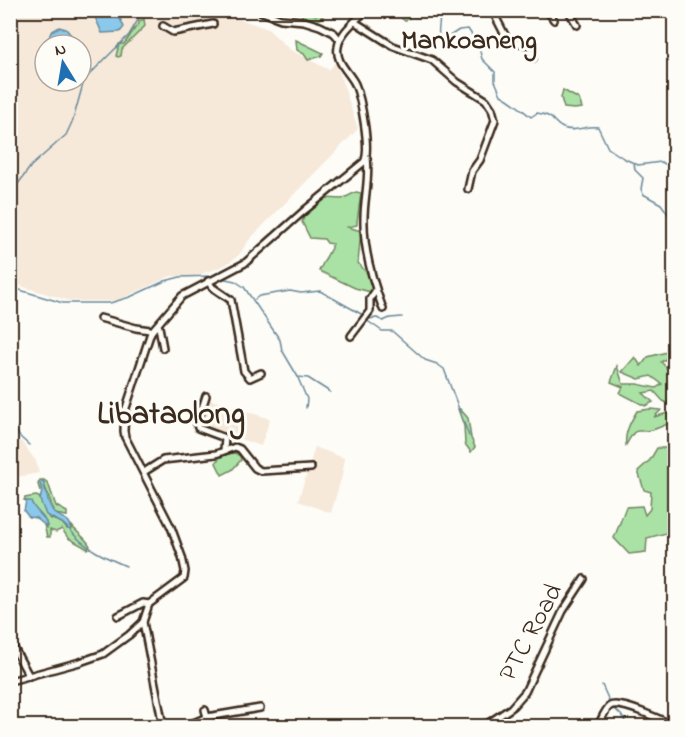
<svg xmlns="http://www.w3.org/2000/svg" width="685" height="737" font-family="'Indie Flower',sans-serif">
	<rect width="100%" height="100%" fill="#fdfcf7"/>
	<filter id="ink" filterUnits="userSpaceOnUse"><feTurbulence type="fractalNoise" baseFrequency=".0167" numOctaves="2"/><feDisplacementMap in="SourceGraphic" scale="12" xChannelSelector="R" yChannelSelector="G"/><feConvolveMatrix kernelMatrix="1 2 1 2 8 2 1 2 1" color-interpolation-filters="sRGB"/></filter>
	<g filter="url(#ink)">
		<!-- built -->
		<g fill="#f6e9da" fill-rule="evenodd">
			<path d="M148 10 152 15 158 11 190 10 234 17 268 29 289 49 329 70 336 62 358 129 249 240 239 255 227 264 218 268 195 276H171L121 299 111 301H70L11 283 10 11ZM45 45H81V81H45Z"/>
			<path d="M208 399 270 419 261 446 199 425Z"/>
			<path d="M21 441 36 461 39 473 11 478V443Z"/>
			<path d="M315 447 344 458 343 472 331 513 298 501Z"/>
		</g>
		<!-- green -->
		<g fill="#aae1a5" stroke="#728662" stroke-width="1.5">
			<path d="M318 11H326L324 15 316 23 312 20 301 19 302 14 310 13 316 15Z"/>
			<path d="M399 11H424L423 14 417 17 411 16 405 21 400 17Z"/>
			<path d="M144 19 145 26 122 49 121 56 118 57 116 56 119 44H124C129 38 134 28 139 24V21Z"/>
			<path d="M296 40 323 53 321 56 308 60 304 54 297 50Z"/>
			<path d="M563 90 579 99 582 108 574 109 564 108 561 98Z"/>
			<path d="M356 192 361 193 357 222V225L348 227 361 231 358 263 367 273 373 285 371 292 355 288 319 271 333 244 327 243 324 239 310 238 302 222 304 217 325 198 342 199Z"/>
			<path d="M674 350V354L661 362 668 369 674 364V407L663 401 654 391 643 393 653 402 645 406 620 393 623 387 611 382 617 366 623 384H637L656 388 662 384 651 376 639 379 622 372 635 357 641 366 648 357Z"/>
			<path d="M458 409H460L468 418 471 438 475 447 471 452 465 444 464 426Z"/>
			<path d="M650 409 661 410 654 417 671 412V423C665 425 658 428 652 430 633 434 638 424 626 445 624 433 631 421 637 411Z"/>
			<path d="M657 448H666L674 458V531L647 538 646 552 629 554 614 538 626 507 642 506 645 515 650 509 651 492 644 490 638 471 650 460Z"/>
			<path d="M235 453 240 456 241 460 232 470 222 475 216 463C220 455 226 454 235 453Z"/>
			<path d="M40 480H44L48 483 56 506 67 512V516L55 514 43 481 41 483 42 491H40L38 484Z"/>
			<path d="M36 496 39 497 49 518 62 523 67 529H72L71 525C77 533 86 538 90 546L88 549 68 538 62 529 56 532 50 530V537H47L44 525 47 527 46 522 34 510 31 502 24 500 25 498Z"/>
		</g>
		<!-- water -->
		<g fill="#8ac9eb" stroke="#6a8999" stroke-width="1.5">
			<path d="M98 11C115 10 117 10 124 27L120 32 102 33 95 17Z"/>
			<path d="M59 27 66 29 71 35 70 45H46L51 32Z"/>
			<path d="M43 481C46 490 48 508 56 514 64 520 72 519 71 531L62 523 46 515 40 500 42 491 40 483Z"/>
			<path d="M26 501H31C35 513 46 515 47 527L36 518 29 517 24 511Z"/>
		</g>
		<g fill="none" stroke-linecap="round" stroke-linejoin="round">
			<!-- stream -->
			<g stroke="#6a8999" stroke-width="1.5">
				<path d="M436 10C443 22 437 25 439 36L445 39 459 30 468 29 478 44 482 59 495 72V81L501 95C512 101 520 108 531 117L537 113C556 116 551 122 563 128 574 133 586 125 598 127L608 148 623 158 638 165 661 162 674 168"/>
				<path d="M634 163 635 170 643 178 641 189 643 194 661 204 674 222"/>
				<path d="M10 195 31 166 66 135 73 120 83 84 87 77 129 35 144 10"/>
				<path d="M221 278 235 281 244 287 280 340 282 350 298 377 308 378 330 392"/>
				<path d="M10 287 63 303H110L130 297 165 281 180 277 213 276"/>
				<path d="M255 299 259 296 290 291 301 293 320 291 363 315"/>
				<path d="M367 319 377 318 383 321 390 318 402 317"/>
				<path d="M366 320 382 331H392L425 360 437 364 444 369 469 436"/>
				<path d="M298 378 307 399 306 408"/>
				<path d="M10 414 19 436 29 445"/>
				<path d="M70 530C84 548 107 558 126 566"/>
				<path d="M602 685 610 703"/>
				<path d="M613 707 621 715 628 726"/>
			</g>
			<defs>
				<g id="minor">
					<path d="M154 10 155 12"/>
					<path d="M257 10 281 19 304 21 320 26 334 33 340 40"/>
					<path d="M492 10 508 41"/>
					<path d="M547 10 554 20"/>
					<path d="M568 10 577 25"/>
					<path d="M355 22 393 46 432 60 457 82 486 100 492 109 495 120 480 160 472 171 468 189"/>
					<path d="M163 26 173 32 213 24"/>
					<path d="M507 40 529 45 533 58"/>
					<path d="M367 158C370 176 364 199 364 218 363 249 372 280 383 309"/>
					<path d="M208 281 212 287 231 300 244 371 250 378 261 373"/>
					<path d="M100 318 136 328 150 330 151 332"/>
					<path d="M157 326 159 327 163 348"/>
					<path d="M351 336 370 311V299L376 290"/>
					<path d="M206 396 197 424 198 428 225 438 224 450"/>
					<path d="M144 472 163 460 216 454 235 447 240 449 255 468 261 471 311 468"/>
					<path d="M10 606 14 626 10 631"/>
					<path d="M118 616 143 603 149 604"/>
					<path d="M10 641 29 676"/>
					<path d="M10 681 80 662 103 654 129 635 143 622"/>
					<path d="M207 717 260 708"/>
					<path d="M163 726 143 622 149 604 184 578 185 571 182 557 171 527 125 437 124 431 125 411 151 332 182 296 245 263 305 210 364 162C371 150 361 98 355 84 349 72 335 62 338 47 340 32 356 21 366 10"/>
					<path d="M186 726 207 717 205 710"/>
					<path d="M484 726 511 708 525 692 563 611 584 579"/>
					<path d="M598 726C601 721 605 709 610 706 620 700 664 721 674 726"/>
				</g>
			</defs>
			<!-- minor casing -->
			<use href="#minor" stroke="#3b2a1e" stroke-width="10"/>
			<!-- minor -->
			<use href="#minor" stroke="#fdfcf7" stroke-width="5"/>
		</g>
	</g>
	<g text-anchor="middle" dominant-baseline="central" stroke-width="6" stroke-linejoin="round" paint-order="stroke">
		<!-- street labels -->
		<g font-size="26" fill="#3b2a1e" stroke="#fdfcf7">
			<text transform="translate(532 633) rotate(-62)">PTC Road</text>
		</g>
		<!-- neighbourhood labels -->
		<g font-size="27" font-weight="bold" fill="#3b2a1e" stroke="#fdfcf7">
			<text x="469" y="41">Mankoaneng</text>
		</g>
		<!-- district labels -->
		<g font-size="32" font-weight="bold" fill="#3b2a1e" stroke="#fdfcf7">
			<text x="171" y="415">Libataolong</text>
		</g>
	</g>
	<!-- margin -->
	<rect width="685" height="737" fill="none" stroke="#fdfcf7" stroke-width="36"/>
	<rect x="18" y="18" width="649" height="701" fill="none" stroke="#3b2a1e" stroke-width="2" filter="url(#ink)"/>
	<!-- north arrow -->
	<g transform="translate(63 63) rotate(349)"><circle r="28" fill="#fdfcf7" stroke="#afa8a0" stroke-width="1.5"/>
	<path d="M0-4.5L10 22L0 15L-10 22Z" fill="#1f6fb2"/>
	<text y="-9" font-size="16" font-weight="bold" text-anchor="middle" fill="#3b2a1e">N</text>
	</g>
</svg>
